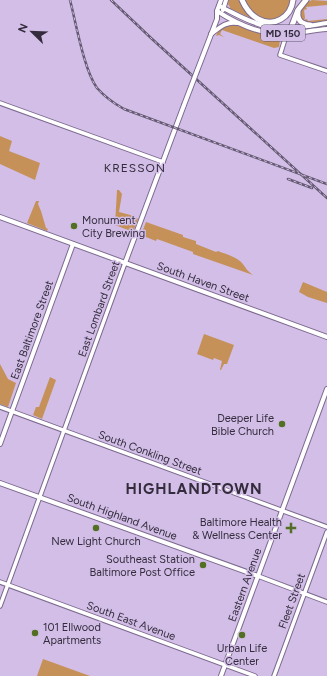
<svg xmlns="http://www.w3.org/2000/svg" width="327" height="676" font-family="Figtree,sans-serif">
	<rect width="100%" height="100%" fill="#d2bee7"/>
	<!-- green -->
	<g fill="#c59158">
		<path d="M229 0H240L259 22 231 9 228 4Z"/>
		<path d="M244 0H291C281 30 257 23 244 0Z"/>
		<path d="M312 0 327 1V5L306 7 307 9 304 10 305 18 304 20 307 19 308 21 327 19V21L308 23 302 21 299 13 306 3Z"/>
		<path d="M234 24 256 32 276 36 280 40 279 47 274 48 222 30 220 34 224 37 219 35 216 36C219 28 226 25 234 24Z"/>
		<path d="M0 136 12 141 9 151 40 163 35 180 0 164Z"/>
		<path d="M117 190H119L122 194 119 212 134 216 138 219 133 232 115 225Z"/>
		<path d="M36 201H39L38 204 41 211 46 228 48 229 47 231 27 223Z"/>
		<path d="M146 222 183 235V237L196 241V244L216 252 218 251C225 254 237 257 242 263 247 269 246 270 253 275L193 254V252L157 239 156 241 141 235Z"/>
		<path d="M303 282 327 292V303L308 297 299 292Z"/>
		<path d="M204 334 234 345 227 364H224L221 370H220L222 361 214 358 213 360 197 354Z"/>
		<path d="M0 364 8 379 16 383 8 407 0 404Z"/>
		<path d="M50 377 56 380 42 419 33 415 36 407H39Z"/>
		<path d="M43 659 90 676H37Z"/>
	</g>
	<g fill="none" stroke-linecap="round" stroke-linejoin="round">
		<defs>
			<g id="minor">
				<path d="M291 28 285 39 280 55 327 71"/>
				<path d="M0 103 163 162"/>
				<path d="M0 407 327 527"/>
				<path d="M258 576 327 602"/>
				<path d="M0 582 255 676"/>
				<path d="M0 606 125 263"/>
				<path d="M274 676 327 532"/>
			</g>
			<g id="major">
				<path d="M219 6C234 13 248 22 265 26 285 31 307 26 327 23"/>
				<path d="M223 10 226 0"/>
				<path d="M217 11C237 24 263 35 287 34 300 33 314 30 327 29"/>
				<path d="M211 34C219 28 226 21 237 23"/>
				<path d="M197 71 217 19V11L221 0"/>
				<path d="M0 217 327 337"/>
				<path d="M125 263 184 105"/>
				<path d="M0 444 73 244"/>
				<path d="M0 483 258 576"/>
				<path d="M221 676 327 389"/>
			</g>
			<g id="highway">
				<path d="M242 0C245 7 251 15 258 19 274 28 291 17 293 0"/>
				<path d="M298 12C297 21 302 24 310 25"/>
				<path d="M291 28 298 10 306 0"/>
			</g>
		</defs>
		<!-- minor casing -->
		<use href="#minor" stroke="#7d6a8f" stroke-width="5.5"/>
		<!-- major casing -->
		<use href="#major" stroke="#7d6a8f" stroke-width="6"/>
		<!-- highway casing -->
		<use href="#highway" stroke="#7d6a8f" stroke-width="7"/>
		<!-- minor -->
		<use href="#minor" stroke="#fff" stroke-width="3.5"/>
		<!-- major -->
		<use href="#major" stroke="#fff" stroke-width="4"/>
		<!-- highway -->
		<use href="#highway" stroke="#fff" stroke-width="5"/>
		<defs>
			<g id="rail">
				<path d="M70 0C76 23 84 70 97 88 105 97 113 103 124 109L327 184"/>
				<path d="M111 0 151 38 327 198"/>
				<path d="M288 179 312 188"/>
			</g>
		</defs>
		<!-- rail casing -->
		<use href="#rail" stroke="#645970" stroke-width="2.5"/>
		<!-- rail -->
		<use href="#rail" stroke="#d2bee7" stroke-width="1" stroke-dasharray="3" stroke-linecap="butt"/>
		<defs>
			<path id="major-bridge" d="M184 105 197 71"/>
		</defs>
		<!-- major-bridge casing -->
		<use href="#major-bridge" stroke="#7d6a8f" stroke-width="6" stroke-linecap="butt"/>
		<!-- major-bridge -->
		<use href="#major-bridge" stroke="#fff" stroke-width="4"/>
	</g>
	<!-- markers -->
	<g fill="#536f23" stroke="#d2bee7" stroke-width="1.5">
		<circle cx="74" cy="226" r="4"/>
		<circle cx="282" cy="424" r="4"/>
		<circle cx="96" cy="528" r="4"/>
		<path d="M289 522h4v4h4v4h-4v4h-4v-4h-4v-4h4z"/>
		<circle cx="203" cy="565" r="4"/>
		<circle cx="35" cy="633" r="4"/>
		<circle cx="242" cy="635" r="4"/>
	</g>
	<g text-anchor="middle" dominant-baseline="central" stroke-width="3" stroke-linejoin="round" paint-order="stroke">
		<!-- shield labels -->
		<rect fill="#d2bee7" stroke="#63586f" stroke-width="1" x="261" y="25" width="44" height="16" rx="3"/>
		<g font-size="10" font-weight="bold" fill="#342c3c">
			<text x="283" y="33">MD 150</text>
		</g>
		<!-- poi labels -->
		<g font-size="11" fill="#342c3c" stroke="#d2bee7" text-anchor="end">
			<text x="82" y="220" text-anchor="start">Monument<tspan x="82" dy="13">City Brewing</tspan></text>
			<text x="274" y="418">Deeper Life<tspan x="274" dy="13">Bible Church</tspan></text>
			<text x="282" y="522">Baltimore Health<tspan x="282" dy="13">&amp; Wellness Center</tspan></text>
			<text x="96" y="541" text-anchor="middle">New Light Church</text>
			<text x="195" y="559">Southeast Station<tspan x="195" dy="13">Baltimore Post Office</tspan></text>
			<text x="43" y="627" text-anchor="start">101 Ellwood<tspan x="43" dy="13">Apartments</tspan></text>
			<text x="242" y="648" text-anchor="middle">Urban Life<tspan x="242" dy="13">Center</tspan></text>
		</g>
		<!-- street labels -->
		<g font-size="11" fill="#342c3c" stroke="#d2bee7">
			<text transform="translate(203 282) rotate(20)">South Haven Street</text>
			<text transform="translate(99 309) rotate(-70)">East Lombard Street</text>
			<text transform="translate(32 330) rotate(-70)">East Baltimore Street</text>
			<text transform="translate(150 453) rotate(20)">South Conkling Street</text>
			<text transform="translate(122 517) rotate(20)">South Highland Avenue</text>
			<text transform="translate(245 585) rotate(-70)">Eastern Avenue</text>
			<text transform="translate(292 601) rotate(-70)">Fleet Street</text>
			<text transform="translate(131 621) rotate(20)">South East Avenue</text>
		</g>
		<!-- neighbourhood labels -->
		<g font-size="12" letter-spacing="1" fill="#342c3c" stroke="#d2bee7">
			<text x="135" y="168">KRESSON</text>
		</g>
		<!-- district labels -->
		<g font-size="15" font-weight="bold" letter-spacing="1" fill="#342c3c" stroke="#d2bee7">
			<text x="194" y="489">HIGHLANDTOWN</text>
		</g>
	</g>
	<!-- north arrow -->
	<g transform="translate(32 32) rotate(293)" stroke="#d2bee7" stroke-width="3" paint-order="stroke">
	<path d="M0-3L7 15L0 10L-7 15Z" fill="#342c3c"/>
	<text y="-6" font-size="11" font-weight="bold" text-anchor="middle" fill="#342c3c">N</text>
	</g>
</svg>
